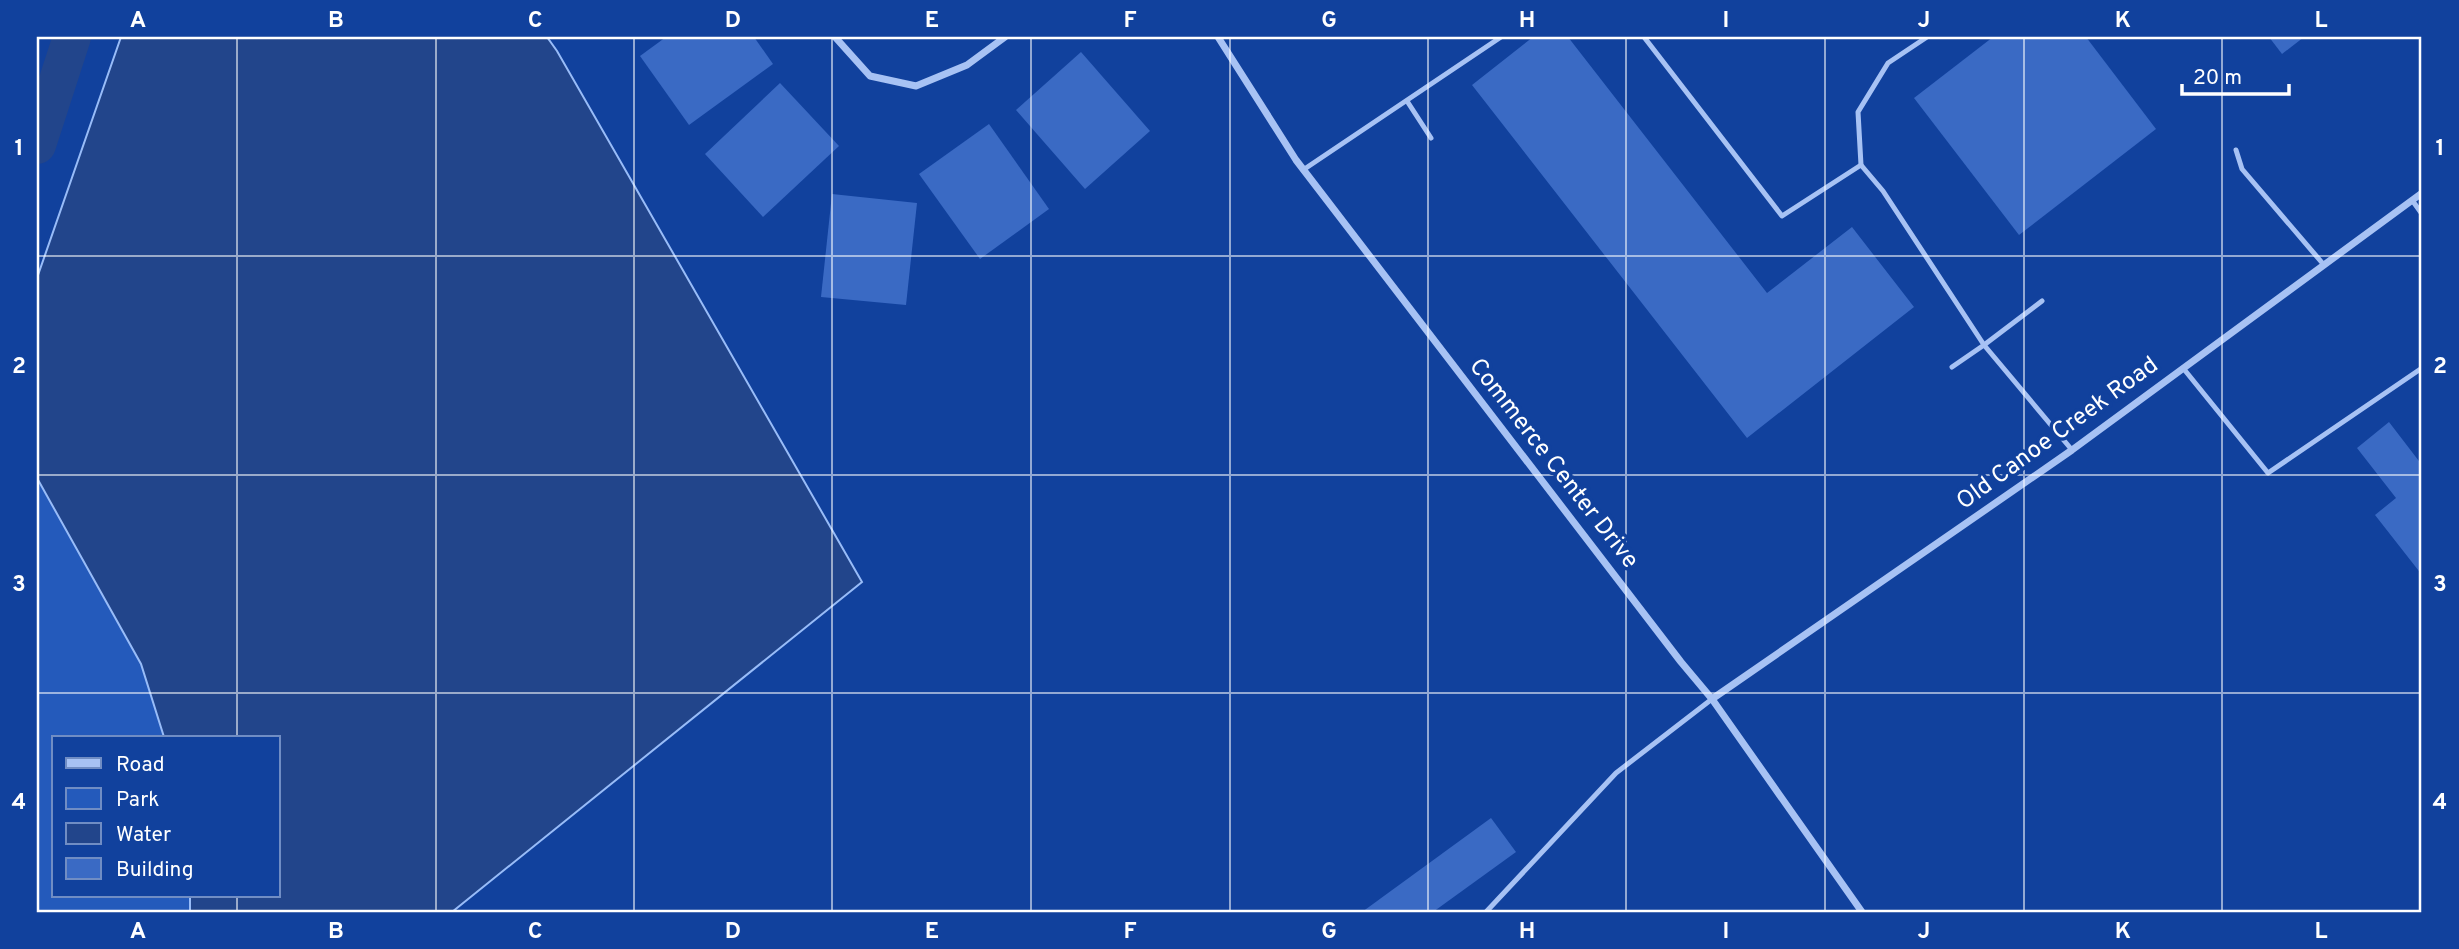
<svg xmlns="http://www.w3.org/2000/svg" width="2459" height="949" font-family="Overpass,sans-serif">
	<rect width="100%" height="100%" fill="#11419d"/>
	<!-- green -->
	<path fill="#245abb" d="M37 478 141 664 164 737H54V895H190V912H37Z"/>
	<!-- water -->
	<path fill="#22458b" stroke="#98bcf8" stroke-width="2" d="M121 37H547L557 51 862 582 452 912H190V895H278V737H164L141 664 37 478V278Z"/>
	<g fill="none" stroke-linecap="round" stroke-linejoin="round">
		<!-- canal -->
		<path stroke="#22458b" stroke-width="38" d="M37 145 72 37"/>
	</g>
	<!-- building -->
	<g fill="#3a6ac4">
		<path d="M666 37H754L773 64 689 125 640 56Z"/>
		<path d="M1533 37H1568L1767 293 1852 227 1914 307 1747 438 1472 85Z"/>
		<path d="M1993 37H2086L2156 129 2019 235 1914 98Z"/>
		<path d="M2269 37H2304L2282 54Z"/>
		<path d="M1081 52 1150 131 1085 189 1016 110Z"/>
		<path d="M780 83 839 146 763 217 705 154Z"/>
		<path d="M989 124 1049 209 980 259 919 174Z"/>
		<path d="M832 194 917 203 906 305 821 297Z"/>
		<path d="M2389 422 2422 465V575L2375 515 2396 498 2357 448Z"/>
		<path d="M1491 818 1516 852 1433 912H1362Z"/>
	</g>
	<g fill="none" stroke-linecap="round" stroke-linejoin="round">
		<!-- lane -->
		<g stroke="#a7c2f4" stroke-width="5">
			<path d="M1644 37 1782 216 1861 165 1883 191 1984 345 1952 367"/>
			<path d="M1407 101 1431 138"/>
			<path d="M2236 150 2242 169 2324 265"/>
			<path d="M1861 165 1858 112 1888 63 1927 37"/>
			<path d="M1303 170 1501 37"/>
			<path d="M2412 200 2422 214"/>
			<path d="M2042 301 1984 345 2072 450"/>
			<path d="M2183 368 2268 473 2422 368"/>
			<path d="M1486 912 1616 773 1712 699"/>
		</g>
		<!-- street -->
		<g stroke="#a7c2f4" stroke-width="7">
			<path d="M835 37 870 76 916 86 967 65 1005 37"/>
			<path d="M1218 37 1296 160 1681 662 1712 699 1862 912"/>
			<path d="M1712 699 2072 450 2422 193"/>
		</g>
	</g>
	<!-- grid -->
	<path fill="none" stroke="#fff" stroke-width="2" stroke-opacity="0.55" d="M237 37V737M436 37V912M634 37V912M832 37V912M1031 37V912M1230 37V912M1428 37V912M1626 37V912M1825 37V912M2024 37V912M2222 37V912M37 256H2422M37 475H2422M37 693H2422M237 895V912"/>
	<g text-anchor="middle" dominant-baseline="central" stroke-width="7" stroke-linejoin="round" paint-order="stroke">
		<!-- street labels -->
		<g font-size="24" fill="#fff" stroke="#11419d">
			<text transform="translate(2058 434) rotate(-36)">Old Canoe Creek Road</text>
			<text transform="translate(1553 464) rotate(52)">Commerce Center Drive</text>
		</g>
	</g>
	<!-- border -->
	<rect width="2459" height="949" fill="none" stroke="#11419d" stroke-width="77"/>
	<!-- legend -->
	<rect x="52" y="736" width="228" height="161" fill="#11419d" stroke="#708dc4" stroke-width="2"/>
	<rect x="66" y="758" width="35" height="10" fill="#a7c2f4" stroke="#708dc4" stroke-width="2"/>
	<text x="116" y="771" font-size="21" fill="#ffffff">Road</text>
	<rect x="66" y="788" width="35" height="21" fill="#245abb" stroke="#708dc4" stroke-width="2"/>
	<text x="116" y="806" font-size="21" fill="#ffffff">Park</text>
	<rect x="66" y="823" width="35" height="21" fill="#22458b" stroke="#708dc4" stroke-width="2"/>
	<text x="116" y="841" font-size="21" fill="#ffffff">Water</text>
	<rect x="66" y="858" width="35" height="21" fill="#3a6ac4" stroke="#708dc4" stroke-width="2"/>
	<text x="116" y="876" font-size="21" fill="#ffffff">Building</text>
	<!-- scale -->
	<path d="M2182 84v10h107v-10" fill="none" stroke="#ffffff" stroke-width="3.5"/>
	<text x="2193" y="84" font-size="21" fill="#ffffff" stroke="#11419d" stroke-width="5" paint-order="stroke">20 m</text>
	<rect x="38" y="38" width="2382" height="873" fill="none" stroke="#fff" stroke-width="2.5"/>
	<g font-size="23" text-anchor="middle" font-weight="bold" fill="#fff">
		<text x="138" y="27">A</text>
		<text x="336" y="27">B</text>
		<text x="535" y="27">C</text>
		<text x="733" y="27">D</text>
		<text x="932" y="27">E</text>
		<text x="1130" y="27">F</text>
		<text x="1329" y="27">G</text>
		<text x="1527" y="27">H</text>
		<text x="1726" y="27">I</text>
		<text x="1924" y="27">J</text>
		<text x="2123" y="27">K</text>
		<text x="2321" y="27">L</text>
		<text x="19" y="155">1</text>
		<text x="2440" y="155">1</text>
		<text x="19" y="373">2</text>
		<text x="2440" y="373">2</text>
		<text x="19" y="591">3</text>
		<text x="2440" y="591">3</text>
		<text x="19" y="809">4</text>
		<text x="2440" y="809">4</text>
		<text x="138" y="938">A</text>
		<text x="336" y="938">B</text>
		<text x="535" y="938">C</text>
		<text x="733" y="938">D</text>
		<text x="932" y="938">E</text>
		<text x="1130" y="938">F</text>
		<text x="1329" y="938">G</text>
		<text x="1527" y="938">H</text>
		<text x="1726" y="938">I</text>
		<text x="1924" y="938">J</text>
		<text x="2123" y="938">K</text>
		<text x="2321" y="938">L</text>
	</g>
</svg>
